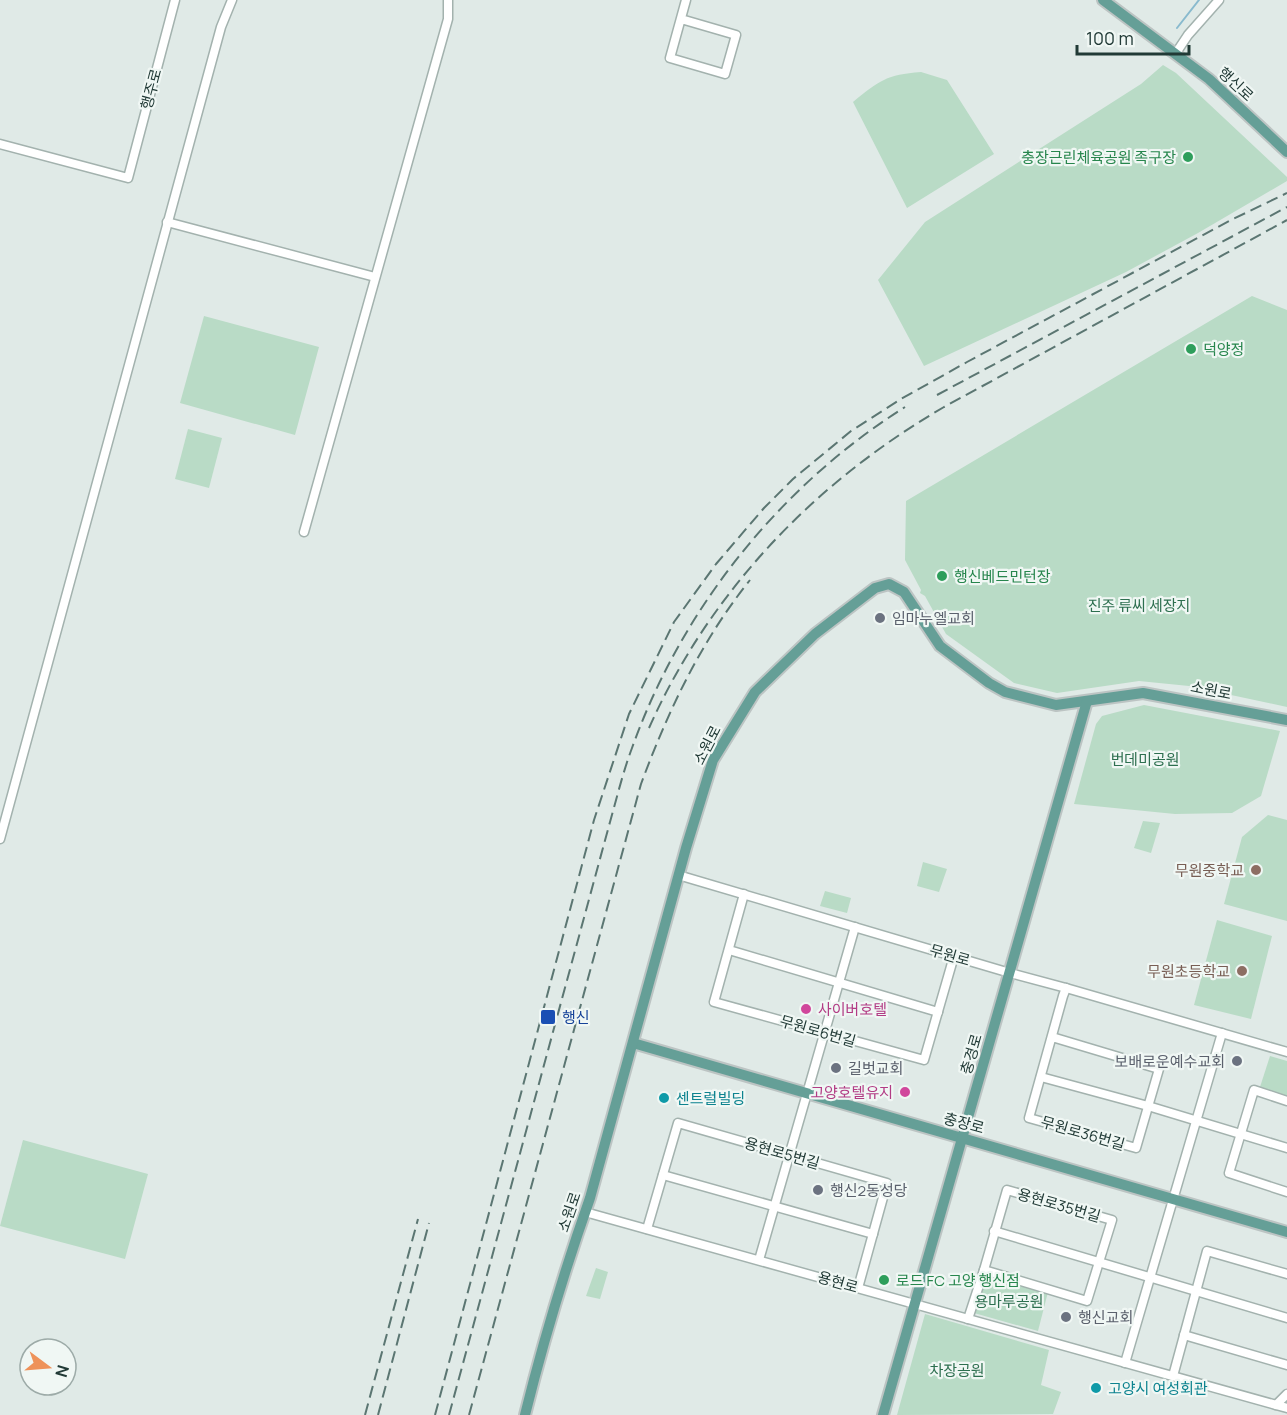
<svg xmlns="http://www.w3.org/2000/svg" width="1287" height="1415" font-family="Manrope,'Noto Sans KR',sans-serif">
	<rect width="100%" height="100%" fill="#e0eae7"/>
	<!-- green -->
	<g fill="#b9dbc6">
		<path d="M1163 65 1176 73 1287 177V181L1198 233 1126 272 924 366 878 280 925 222 1141 84Z"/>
		<path d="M921 72 947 80 994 154 907 208 853 102C880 80 886 75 921 72Z"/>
		<path d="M1252 296 1287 310V707L1189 686 1139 681 1057 693 1014 683 946 634 925 596 920 593 921 590 905 560 906 501Z"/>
		<path d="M204 316 319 347 295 435 180 403Z"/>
		<path d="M188 429 222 438 209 488 175 479Z"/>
		<path d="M1144 705 1280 731 1261 796 1232 813 1175 814 1074 804 1096 724 1102 716Z"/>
		<path d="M1268 815 1287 820V921L1224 904 1242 837Z"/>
		<path d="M1143 821 1160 823 1151 853 1134 848Z"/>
		<path d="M923 862 947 869 939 892 917 886Z"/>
		<path d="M825 891 851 898 847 913 820 906Z"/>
		<path d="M1217 920 1272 936 1251 1019 1194 1005Z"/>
		<path d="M1270 1056 1287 1061V1096L1260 1087Z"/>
		<path d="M23 1140 148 1174 125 1259 0 1226Z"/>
		<path d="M596 1268 608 1272 600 1299 586 1296Z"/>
		<path d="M998 1277 1048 1292 1038 1331 974 1313 984 1280Z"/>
		<path d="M925 1314 1049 1350 1041 1385 1061 1392 1053 1414 897 1415Z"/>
	</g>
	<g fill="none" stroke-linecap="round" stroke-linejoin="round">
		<!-- stream -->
		<path stroke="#89bace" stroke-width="2" d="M1177 28 1199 0"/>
		<defs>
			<g id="minor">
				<path d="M681 19 736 35 725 74 670 58 686 0"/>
				<path d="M1176 53 1188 35 1219 0"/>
				<path d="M0 144 128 178 175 0"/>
				<path d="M167 222 375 277"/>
				<path d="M304 532 448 19V0"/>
				<path d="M0 839 221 27 232 0"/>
				<path d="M678 875 1010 973 1066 988 1287 1052"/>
				<path d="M744 894 714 1002 924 1060 954 956"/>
				<path d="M729 950 938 1012"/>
				<path d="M1052 1037 1159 1069 1136 1148 1029 1118 1063 996 1066 988"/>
				<path d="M1041 1077 1148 1106 1287 1148"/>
				<path d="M1287 1101 1254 1090 1229 1173 1287 1192"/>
				<path d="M663 1175 873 1234"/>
				<path d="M1007 1190 1112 1220 1087 1301 984 1270Z"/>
				<path d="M585 1212 1287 1408"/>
				<path d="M647 1229 678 1123 887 1183 858 1288"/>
				<path d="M994 1231 1287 1318"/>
				<path d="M759 1260 855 927"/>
				<path d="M968 1319 984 1270"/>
				<path d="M1184 1335 1287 1365"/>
				<path d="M1125 1363 1222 1033"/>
				<path d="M1173 1376 1207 1251 1287 1274"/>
				<path d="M1276 1405 1287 1394"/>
			</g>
			<g id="major">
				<path d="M1103 0 1209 79 1287 152"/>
				<path d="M633 1043 1287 1232"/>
				<path d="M525 1415C543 1342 565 1269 590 1198L686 848 713 760 755 692 815 634 875 588 889 584 904 592 940 646 989 683 1005 692 1056 705 1143 693 1287 720"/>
				<path d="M883 1415 1087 701"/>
			</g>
		</defs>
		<!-- minor casing -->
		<use href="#minor" stroke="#a3b2ae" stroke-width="11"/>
		<!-- major casing -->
		<use href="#major" stroke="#bcc4c3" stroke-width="14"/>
		<!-- minor -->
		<use href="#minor" stroke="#fff" stroke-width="8"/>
		<!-- major -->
		<use href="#major" stroke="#659f97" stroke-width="10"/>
		<!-- rail -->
		<g stroke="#5b7672" stroke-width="2" stroke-dasharray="12 6" stroke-linecap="butt">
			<path d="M937 395 1287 207"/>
			<path d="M649 728C710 591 815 482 944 407L1287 220"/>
			<path d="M365 1415 418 1219"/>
			<path d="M378 1415 429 1223"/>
			<path d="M435 1415 594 820 629 714 674 622 716 564 764 508 793 479 851 431 901 399 967 362 1229 221 1287 193"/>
			<path d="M449 1415 610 822C617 797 623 772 632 748 682 608 780 486 905 407"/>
			<path d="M469 1415 641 784C668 711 701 641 750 580"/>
		</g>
	</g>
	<!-- markers -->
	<g fill="#2e9e5b" stroke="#f0f7f4" stroke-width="2">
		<circle cx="1188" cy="157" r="6"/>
		<circle cx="1191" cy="349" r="6"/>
		<circle cx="942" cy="576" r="6"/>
		<circle cx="884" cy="1280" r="6"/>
	</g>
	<g fill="#6b7280" stroke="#f0f7f4" stroke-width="2">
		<circle cx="880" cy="618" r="6"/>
		<circle cx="1237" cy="1061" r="6"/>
		<circle cx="836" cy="1068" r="6"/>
		<circle cx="818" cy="1190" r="6"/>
		<circle cx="1066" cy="1317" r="6"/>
	</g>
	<g fill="#8d6e63" stroke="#f0f7f4" stroke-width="2">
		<circle cx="1256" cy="870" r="6"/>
		<circle cx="1242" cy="971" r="6"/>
	</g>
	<g fill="#d1479c" stroke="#f0f7f4" stroke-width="2">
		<circle cx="806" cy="1009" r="6"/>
		<circle cx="905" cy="1092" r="6"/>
	</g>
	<rect fill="#1a4fb4" stroke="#f0f7f4" stroke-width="2" x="540" y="1009" width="16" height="16" rx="3"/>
	<g fill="#0f9aa8" stroke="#f0f7f4" stroke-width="2">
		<circle cx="664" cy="1098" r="6"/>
		<circle cx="1096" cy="1388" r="6"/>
	</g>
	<g text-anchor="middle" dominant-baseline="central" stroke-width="4.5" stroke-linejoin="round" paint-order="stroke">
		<!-- street labels -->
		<g font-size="15" fill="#213a36" stroke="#f0f7f4">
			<text transform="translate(1236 84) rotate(43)">행신로</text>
			<text transform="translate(151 89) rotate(-75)">행주로</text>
			<text transform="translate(1211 690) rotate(11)">소원로</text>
			<text transform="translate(707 745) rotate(-63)">소원로</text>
			<text transform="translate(950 955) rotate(16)">무원로</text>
			<text transform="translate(818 1031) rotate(16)">무원로6번길</text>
			<text transform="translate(971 1054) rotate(-74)">충경로</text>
			<text transform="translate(964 1123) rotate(15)">충장로</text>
			<text transform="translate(1083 1133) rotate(16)">무원로36번길</text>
			<text transform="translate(782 1153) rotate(16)">용현로5번길</text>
			<text transform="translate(1059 1205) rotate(16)">용현로35번길</text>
			<text transform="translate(569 1212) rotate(-71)">소원로</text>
			<text transform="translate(838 1282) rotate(16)">용현로</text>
		</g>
		<!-- leisure labels -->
		<g font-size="15" fill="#27864d" stroke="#f0f7f4" text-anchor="start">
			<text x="1176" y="157" text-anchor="end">충장근린체육공원 족구장</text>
			<text x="1203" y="349">덕양정</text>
			<text x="954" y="576">행신베드민턴장</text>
			<text x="896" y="1280">로드 FC 고양 행신점</text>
		</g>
		<!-- park labels -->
		<g font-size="15" fill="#2d6f4f" stroke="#f0f7f4">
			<text x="1139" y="605">진주 류씨 세장지</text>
			<text x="1145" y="759">번데미공원</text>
			<text x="1009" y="1301">용마루공원</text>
			<text x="957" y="1370">차장공원</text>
		</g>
		<!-- worship labels -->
		<g font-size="15" fill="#5b616d" stroke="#f0f7f4" text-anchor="start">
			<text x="892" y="618">임마누엘교회</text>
			<text x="1225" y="1061" text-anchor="end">보배로운예수교회</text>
			<text x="848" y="1068">길벗교회</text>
			<text x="830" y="1190">행신2동성당</text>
			<text x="1078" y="1317">행신교회</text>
		</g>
		<!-- education labels -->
		<g font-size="15" fill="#785e54" stroke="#f0f7f4" text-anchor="end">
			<text x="1244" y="870">무원중학교</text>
			<text x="1230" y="971">무원초등학교</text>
		</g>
		<!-- hotel labels -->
		<g font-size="15" fill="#b23c85" stroke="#f0f7f4" text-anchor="start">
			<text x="818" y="1009">사이버호텔</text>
			<text x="893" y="1092" text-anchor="end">고양호텔유지</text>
		</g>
		<!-- transit labels -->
		<g font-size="15" fill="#164399" stroke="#f0f7f4" text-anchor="start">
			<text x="562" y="1017">행신</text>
		</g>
		<!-- culture labels -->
		<g font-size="15" fill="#0d838f" stroke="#f0f7f4" text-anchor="start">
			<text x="676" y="1098">센트럴빌딩</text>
			<text x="1108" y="1388">고양시 여성회관</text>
		</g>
	</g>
	<!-- north arrow -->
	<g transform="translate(48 1367) rotate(106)"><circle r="28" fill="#f0f7f4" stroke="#9daba8" stroke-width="1.5"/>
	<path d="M0-4.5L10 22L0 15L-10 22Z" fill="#ee925a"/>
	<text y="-9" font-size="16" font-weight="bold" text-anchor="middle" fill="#213a36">N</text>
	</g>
	<!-- scale -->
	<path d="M1077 45v9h112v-9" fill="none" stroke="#213a36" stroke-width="3"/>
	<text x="1086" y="45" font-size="18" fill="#213a36" stroke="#f0f7f4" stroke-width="4.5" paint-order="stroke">100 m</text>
</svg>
